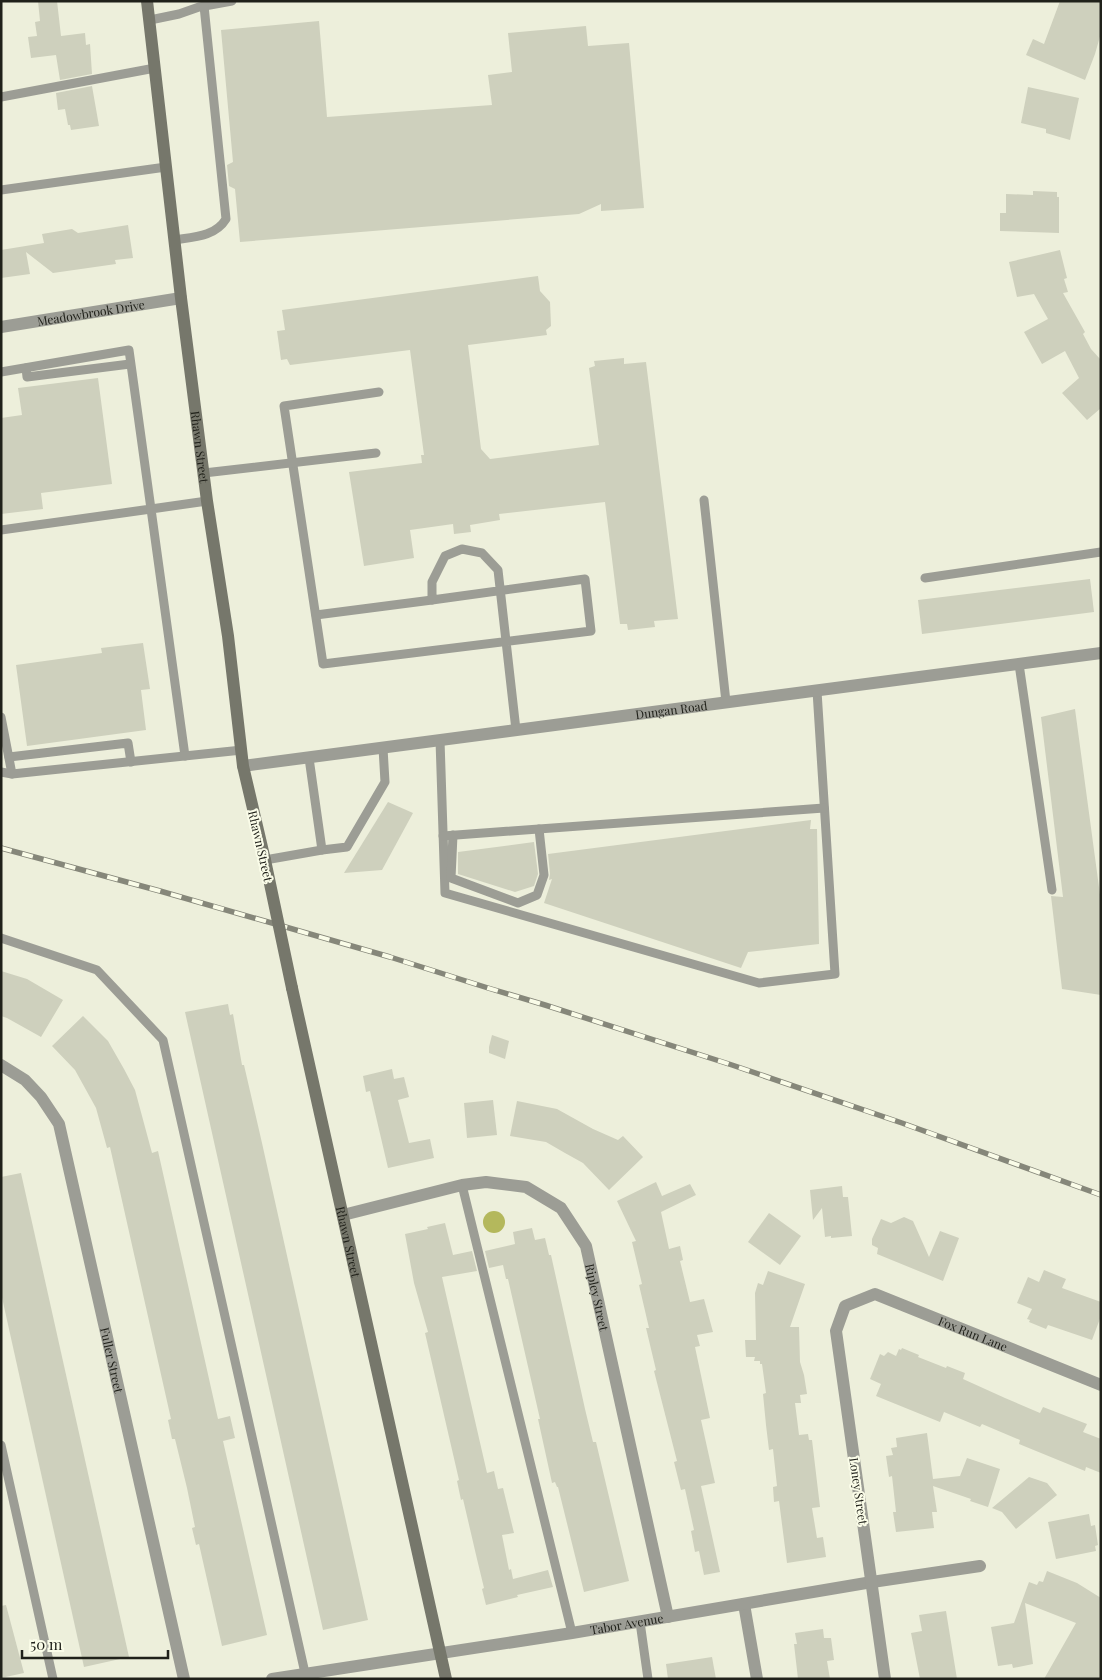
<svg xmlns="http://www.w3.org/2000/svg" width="1102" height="1680" font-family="'Playfair Display',serif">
	<rect width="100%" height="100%" fill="#edefdb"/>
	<!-- water -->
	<circle fill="#b4b85c" cx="494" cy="1222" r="11"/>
	<!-- building -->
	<g fill="#ced0bd">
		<path d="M38 1H57L61 36 85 33 86 45 90 44 92 74 60 80 56 55 31 58 28 37 37 36 35 22 40 21Z"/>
		<path d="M1060 1H1101V33L1095 54 1085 80 1026 55 1033 39 1044 44Z"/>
		<path d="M319 21 327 117 492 105 488 75 512 72 508 33 586 26 588 46 629 43 644 208 601 211V204L579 214 240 242 235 189 229 186 227 165 233 162 221 30Z"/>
		<path d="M92 86 99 126 71 130 70 125H68L65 109 58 110 56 93Z"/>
		<path d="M1028 87 1079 98 1070 140 1046 133V129L1021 123Z"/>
		<path d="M1033 191 1057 192V197H1059V233L1000 231V213H1006V194L1033 195Z"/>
		<path d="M128 225 133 258 115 260 116 264 53 273 26 252 30 274 1 278V250L44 243 42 234 72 229 78 233Z"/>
		<path d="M1060 250 1067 278 1064 279 1068 292 1063 293 1085 332 1083 334 1091 349 1101 360V408L1087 420 1062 393 1079 378 1065 351 1042 364 1024 332 1048 319 1034 294 1017 297 1009 262Z"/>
		<path d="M538 276 540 291 550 302 551 326 546 330 547 335 468 345 481 449 490 459 599 445 589 368 595 366 594 361 624 358V364L646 362 678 619 654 621 655 627 628 630 627 624H620L605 502 499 514 500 520 470 525 471 532 454 534 453 524 410 530 414 558 364 566 349 472 422 463 421 455H424L410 350 290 365 287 359 281 360 277 331 285 330 282 310Z"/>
		<path d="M98 378 112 484 41 493 43 509 1 514V418L22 415 18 388Z"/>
		<path d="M1090 579 1094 612 922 634 918 600Z"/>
		<path d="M143 643 150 689 141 690 146 730 27 746 16 665 102 653 101 648Z"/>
		<path d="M1075 709 1101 902V995L1062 989 1051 896 1063 897 1041 717Z"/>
		<path d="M388 802 413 813 382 870 344 873Z"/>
		<path d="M811 820 810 829H817L819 944 748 952 741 968 544 903 552 879 549 880 550 874 548 854Z"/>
		<path d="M534 842 538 874 534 886 515 892 458 874V852Z"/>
		<path d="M1 971 27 979 63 1000 41 1037 7 1018 1 1016Z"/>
		<path d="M228 1004 230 1015 233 1014 242 1065H244L262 1143 368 1620 323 1630 185 1012Z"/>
		<path d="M83 1016 108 1041 124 1069 135 1090 152 1153 158 1151 218 1419 230 1416 235 1438 223 1441 267 1635 222 1646 199 1544 196 1545 192 1528 195 1527 187 1488 175 1439H172L168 1420 171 1419 110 1147 107 1148 96 1108 75 1070 52 1046Z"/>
		<path d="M492 1035 509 1041 505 1059 489 1053V1047Z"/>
		<path d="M392 1069 394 1079 404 1077 409 1097 398 1100 409 1143 430 1139 434 1158 388 1168 370 1091 366 1092 363 1076Z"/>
		<path d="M493 1100 497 1135 467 1138 464 1103Z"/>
		<path d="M517 1101 557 1109 593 1129 618 1140 623 1136 643 1157 609 1190 583 1163 565 1153 546 1142 510 1136Z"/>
		<path d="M21 1173 129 1657 84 1667 1 1293V1177Z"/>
		<path d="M656 1182 662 1196 690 1184 696 1195 661 1212 669 1249 680 1246 683 1260 680 1261 690 1302 704 1299 713 1332 697 1335 700 1346 695 1347 710 1418 701 1420 715 1483 701 1486 720 1572 704 1575 699 1551 695 1552 691 1531 694 1530 685 1489 681 1490 674 1462 677 1461 654 1371 656 1370 646 1328H649L639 1285 642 1284 632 1242 636 1241 617 1201Z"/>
		<path d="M842 1186 843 1197H848L852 1236 831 1238V1236L825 1237 822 1208 813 1220 810 1190Z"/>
		<path d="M769 1213 801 1236 780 1265 748 1242Z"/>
		<path d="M904 1217 913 1221 929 1257 940 1231 959 1238 943 1281 877 1254 878 1248 872 1245V1239L881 1219 891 1223Z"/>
		<path d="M445 1223 453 1255 472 1251 477 1271 442 1277 487 1473 494 1471 498 1489 503 1488 514 1533 502 1535 509 1570 511 1569 513 1579 548 1570 553 1587 517 1595 518 1597 486 1605 482 1589 484 1588 477 1559 463 1499 461 1500 457 1481 459 1480 425 1333 428 1332 414 1283 405 1234 428 1229 427 1227Z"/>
		<path d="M532 1228 535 1240 545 1238 549 1255H551L585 1409 593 1442H596L629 1581 584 1592 558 1487H557L555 1482 552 1483 538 1419H540L508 1279H506L503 1265 489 1268 485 1251 515 1244 513 1232Z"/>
		<path d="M1044 1270 1066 1279 1062 1288 1101 1302V1316L1092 1340 1048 1325 1046 1329 1029 1322 1030 1320 1027 1319 1032 1309 1017 1303 1028 1277 1039 1282Z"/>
		<path d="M768 1271 805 1284 790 1327H799L800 1362 804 1375 807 1394 800 1395 801 1403H795L799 1435 808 1434 809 1440H812L820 1507 812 1508 817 1538 823 1537 826 1557 787 1563 779 1501 774 1502 773 1487 777 1486 773 1449 769 1450 766 1425 763 1394 766 1393 762 1364H760V1361H754L755 1357H746L745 1340H756L755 1293 758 1283 763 1285Z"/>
		<path d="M902 1348 919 1355 918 1357 946 1368 947 1366 965 1373 963 1379 1005 1398 1040 1413 1043 1407 1087 1424 1083 1432 1101 1439V1473L1086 1467 1085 1471 1019 1444 1020 1440 982 1424 980 1427 944 1412 940 1422 876 1396 881 1384 870 1379 880 1354 884 1356 888 1352 896 1356 899 1349 901 1350Z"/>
		<path d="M927 1433 933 1479 960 1476 967 1458 1000 1469 988 1507 970 1501 971 1499 933 1486 937 1512H932L934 1528 896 1532 893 1512H896L892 1476 889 1477 886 1456 893 1455 891 1448 897 1447 896 1438Z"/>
		<path d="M1029 1477 1047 1483 1057 1495 1016 1529 1002 1512 992 1508Z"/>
		<path d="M1089 1514 1091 1526 1095 1525 1098 1545 1095 1546 1096 1551 1056 1559 1048 1522Z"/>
		<path d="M1047 1571 1077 1583 1101 1598V1679H1044L1076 1623 1025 1603 1033 1664 1013 1668 1012 1664 998 1666 991 1627 1014 1623 1029 1582 1037 1585 1039 1581 1043 1582Z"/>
		<path d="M6 1605 24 1673 1 1678V1606Z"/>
		<path d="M946 1611 957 1679H920L911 1633 922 1631 919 1615Z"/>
		<path d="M823 1629 824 1638H831L834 1660 827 1661 830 1679H798L794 1644H797L795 1633Z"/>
		<path d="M712 1657 716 1679H668L666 1664Z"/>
	</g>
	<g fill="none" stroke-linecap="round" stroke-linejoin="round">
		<!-- service -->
		<g stroke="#9c9d95" stroke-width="9">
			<path d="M150 20 179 14 199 7 232 1"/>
			<path d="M1 97 155 68"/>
			<path d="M1 190 166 167"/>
			<path d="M174 240C193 237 215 237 226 219L204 6"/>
			<path d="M26 368 27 377 130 364"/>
			<path d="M1 372 129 350 151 509 1 530"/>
			<path d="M379 392 284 406 323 664 591 631 585 579 432 600V582L445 556 462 549 482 553 498 570 516 730"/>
			<path d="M204 473 376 453"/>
			<path d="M704 500 726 702"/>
			<path d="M925 578 1101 552"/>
			<path d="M316 615 432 600"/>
			<path d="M1019 664 1052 890"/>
			<path d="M1 717 12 774"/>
			<path d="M440 740 445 893 759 983 835 974 817 691"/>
			<path d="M185 756 151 509 207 501"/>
			<path d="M9 757 128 743 131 762"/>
			<path d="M309 758 322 850 347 847 385 782 383 748"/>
			<path d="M1 772 12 774 242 750"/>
			<path d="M453 835 451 878 518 903 537 895 544 875 539 829"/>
			<path d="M443 836 824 808"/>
			<path d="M265 860 322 850"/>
			<path d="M1 938 97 970 163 1040 305 1673"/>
			<path d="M462 1185 572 1633"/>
			<path d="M1 1445 53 1679"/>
			<path d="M640 1622 648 1679"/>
		</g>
		<!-- minor -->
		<g stroke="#9c9d95" stroke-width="12">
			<path id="s1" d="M1 327 181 298"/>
			<path id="s2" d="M1 1065 25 1080 41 1097 59 1124 184 1679"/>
			<path id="s3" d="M343 1215 462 1185 486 1182 526 1187 561 1208 586 1246 668 1617"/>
			<path d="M744 1604 757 1679"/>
			<path id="s4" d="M272 1679 572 1633 872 1582 980 1566"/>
			<path id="s5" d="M885 1679 836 1331 845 1306 875 1294 1101 1385"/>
		</g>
		<!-- tertiary -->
		<path stroke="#9c9d95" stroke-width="12" id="s6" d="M243 766 1101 653"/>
		<!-- secondary -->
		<g stroke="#76776b" stroke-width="12">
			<path id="s7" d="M147 1 181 298 207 501 228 636 243 766 265 860"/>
			<path id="s8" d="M292 988 446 1679"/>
		</g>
		<defs>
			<path id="rail" d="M1 848 160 891 390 957 488 988 545 1005 732 1065 902 1123 1101 1195"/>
		</defs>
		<!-- rail casing -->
		<use href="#rail" stroke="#86877a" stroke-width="5.5"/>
		<!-- rail -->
		<use href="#rail" stroke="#fafce8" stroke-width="4" stroke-dasharray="11" stroke-linecap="butt"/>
		<!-- secondary-bridge -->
		<path stroke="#76776b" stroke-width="12" d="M265 860 292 988"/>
	</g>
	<g text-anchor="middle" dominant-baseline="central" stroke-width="4" stroke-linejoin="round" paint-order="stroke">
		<!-- street labels -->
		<g font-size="12" fill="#20211a" stroke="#fafce8">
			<text stroke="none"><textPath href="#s1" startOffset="91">Meadowbrook Drive</textPath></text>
			<text stroke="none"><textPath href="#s7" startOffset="449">Rhawn Street</textPath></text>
			<text stroke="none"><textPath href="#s6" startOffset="432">Dungan Road</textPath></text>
			<text transform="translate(261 846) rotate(77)">Rhawn Street</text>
			<text stroke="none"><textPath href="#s8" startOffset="260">Rhawn Street</textPath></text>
			<text stroke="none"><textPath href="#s3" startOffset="326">Ripley Street</textPath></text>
			<text stroke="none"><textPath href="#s5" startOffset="516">Fox Run Lane</textPath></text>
			<text stroke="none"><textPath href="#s2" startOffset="326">Fuller Street</textPath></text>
			<text transform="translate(859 1491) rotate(82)">Loney Street</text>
			<text stroke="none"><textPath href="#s4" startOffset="359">Tabor Avenue</textPath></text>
		</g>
	</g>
	<!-- border -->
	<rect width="1102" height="1680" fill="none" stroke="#20211a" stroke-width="5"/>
	<!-- scale -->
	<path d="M22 1650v8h146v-8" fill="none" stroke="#20211a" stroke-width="2.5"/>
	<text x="30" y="1650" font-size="15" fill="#20211a" stroke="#fafce8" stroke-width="4" paint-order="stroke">50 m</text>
</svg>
